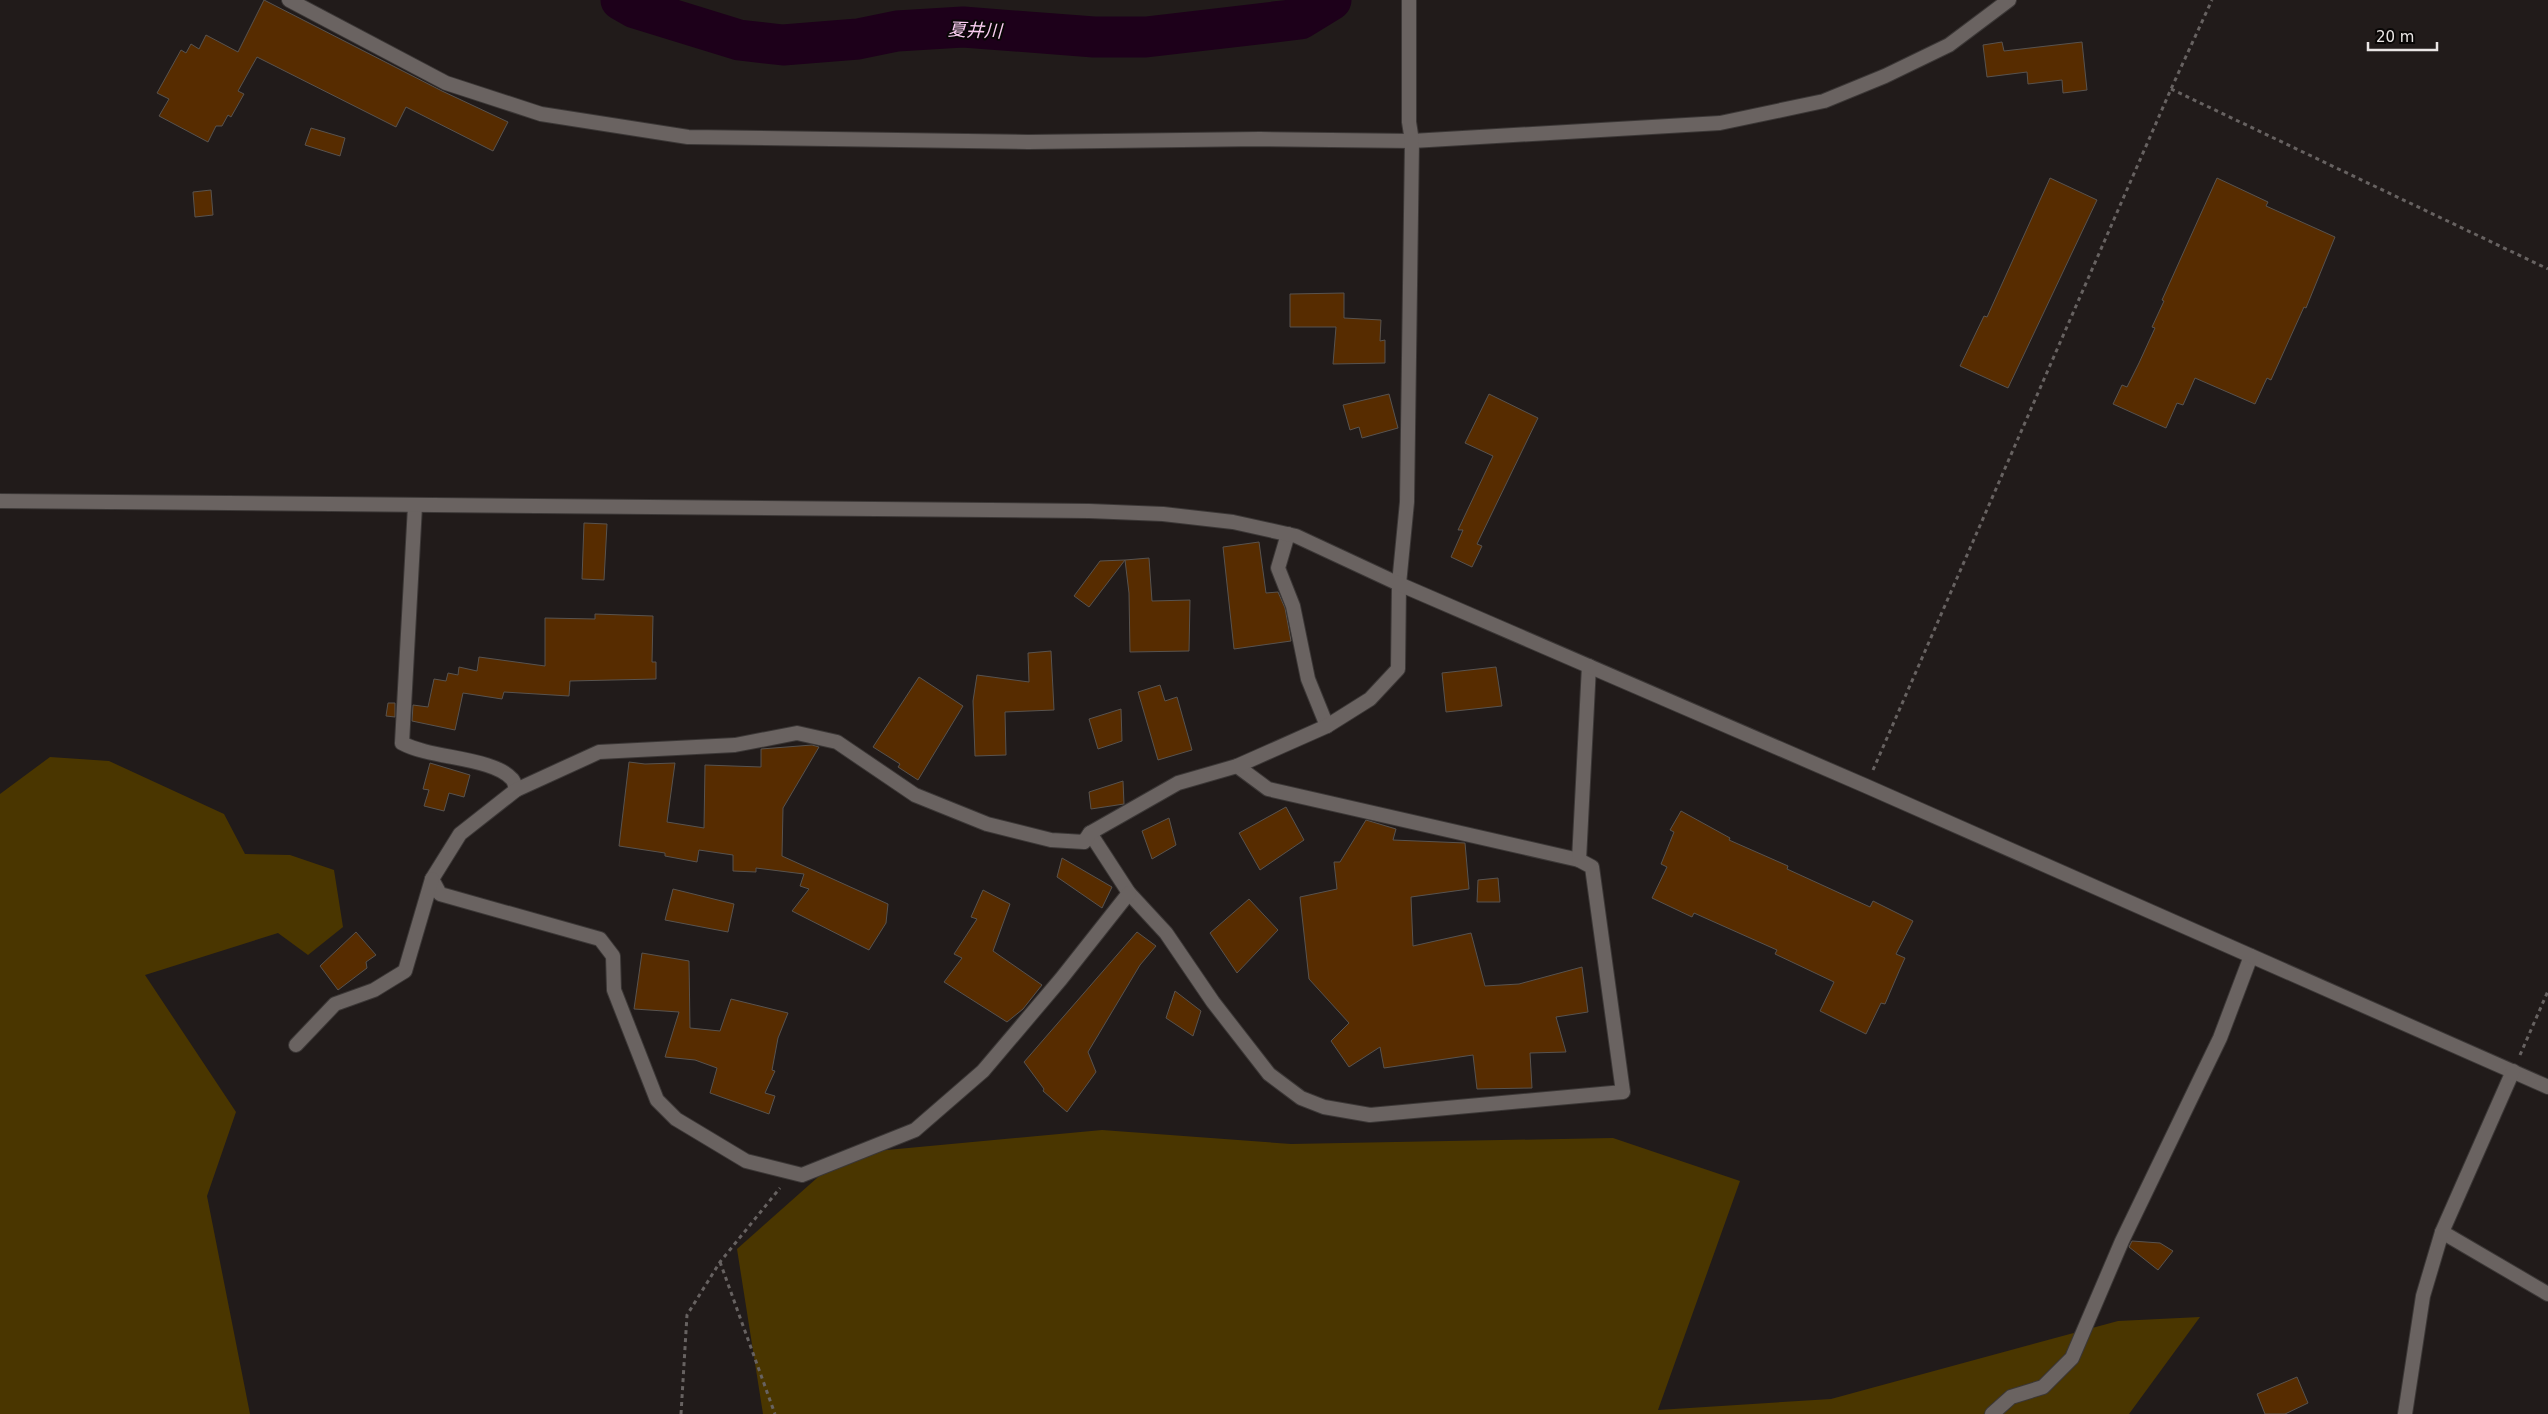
<svg xmlns="http://www.w3.org/2000/svg" width="2548" height="1414" font-family="'DejaVu Sans','Noto Sans JP',sans-serif">
	<rect width="100%" height="100%" fill="#211b1a"/>
	<!-- green -->
	<g fill="#4a3600">
		<path d="M50 757 109 761 224 814 245 854 290 855 334 870 343 927 308 955 278 933 145 975 236 1112 207 1196 250 1414H0V794Z"/>
		<path d="M1102 1130 1291 1144 1613 1138 1740 1181 1658 1410 1831 1399 2118 1321 2200 1317 2129 1414H763L737 1249 844 1154Z"/>
	</g>
	<g fill="none" stroke-linecap="round" stroke-linejoin="round">
		<!-- river -->
		<path stroke="#1d001a" stroke-width="41" d="M621 0 635 8 739 40 783 45 858 39 897 31 963 27 1094 37H1146L1300 19 1331 0"/>
	</g>
	<!-- building -->
	<g fill="#572c00" stroke="#58534f">
		<path d="M264 0 442 91 508 122 493 151 406 107 396 127 257 57 238 91 244 94 231 117 228 115 222 126H216L208 142 159 116 169 99 157 93 181 50 186 53 191 44 199 49 206 35 238 52Z"/>
		<path d="M2002 42 2004 51 2082 42 2087 90 2063 93 2062 80 2028 84 2027 72 1987 77 1983 45Z"/>
		<path d="M311 128 345 138 340 156 305 145Z"/>
		<path d="M2050 178 2097 200 2008 388 1960 366 1984 316 1987 317Z"/>
		<path d="M2217 178 2268 202 2266 206 2335 237 2306 308 2304 307 2271 380 2267 378 2255 404 2195 378 2183 405 2177 403 2166 428 2113 404 2122 385 2127 387 2139 363 2155 328 2152 327 2164 301 2162 300Z"/>
		<path d="M211 190 213 215 195 217 193 192Z"/>
		<path d="M1344 293V318L1381 320 1380 341 1385 340V363L1333 364 1336 327H1290V294Z"/>
		<path d="M1389 394 1398 428 1362 438 1359 427 1350 430 1343 405Z"/>
		<path d="M1489 394 1538 418 1477 544 1482 546 1472 567 1451 557 1463 530H1458L1493 456 1465 443Z"/>
		<path d="M584 523 607 524 604 580 582 579Z"/>
		<path d="M1259 542 1266 593 1278 592 1285 608 1291 641 1234 649 1223 547Z"/>
		<path d="M1149 558 1152 601 1190 600 1189 651 1130 652 1129 593 1125 560Z"/>
		<path d="M1125 560 1089 607 1074 596 1100 561Z"/>
		<path d="M595 614 653 616 652 662H656V679L570 681 569 696 504 692 502 699 463 693 455 730 412 721 413 705 428 707 434 679 446 681 448 673 458 675 459 667 477 671 479 657 545 666V618L595 619Z"/>
		<path d="M1051 651 1054 710 1005 712 1006 755 975 756 973 701 977 675 1029 682 1028 653Z"/>
		<path d="M1496 667 1502 706 1446 712 1442 673Z"/>
		<path d="M919 677 963 706 918 780 898 767 900 764 873 747Z"/>
		<path d="M1160 685 1165 701 1177 697 1192 750 1158 760 1138 692Z"/>
		<path d="M388 703H395V717L386 716Z"/>
		<path d="M1121 709 1122 741 1098 749 1089 719Z"/>
		<path d="M812 745 819 747 783 808 782 856 888 904 886 923 869 950 792 911 809 889 800 886 804 874 756 868V872L733 871V855L699 850 697 862 665 856V853L619 846 629 762 645 764 675 763 667 822 704 828 705 765 761 767V749Z"/>
		<path d="M430 763 470 775 464 797 449 793 444 811 424 806 429 790 423 789Z"/>
		<path d="M1123 781 1124 804 1091 809 1089 792Z"/>
		<path d="M1286 807 1304 840 1260 870 1239 833Z"/>
		<path d="M1681 811 1730 838 1729 840 1788 866 1787 869 1870 907 1873 901 1913 921 1896 954 1905 958 1900 969 1885 1004 1881 1003 1866 1034 1820 1011 1834 982 1775 954 1777 950 1694 913 1692 917 1652 898 1667 867 1661 864 1674 832 1670 830Z"/>
		<path d="M1169 818 1176 845 1152 859 1142 831Z"/>
		<path d="M1366 820 1396 829 1393 840 1465 843 1469 889 1411 897 1413 946 1471 933 1485 986 1519 984 1582 967 1588 1012 1556 1017 1566 1052 1530 1053 1532 1088 1477 1089 1473 1055 1384 1068 1380 1047 1349 1067 1331 1041 1349 1023 1309 979 1300 897 1337 889 1334 862H1340Z"/>
		<path d="M1062 858 1112 887 1102 908 1057 877Z"/>
		<path d="M1498 878 1500 902H1477L1478 880Z"/>
		<path d="M673 889 734 904 728 932 665 920Z"/>
		<path d="M983 890 1010 904 993 951 1042 985 1023 1009 1007 1022 944 982 962 958 954 954 977 919 971 917Z"/>
		<path d="M1249 899 1278 930 1237 973 1210 933Z"/>
		<path d="M356 932 376 955 366 962 367 968 338 990 320 966Z"/>
		<path d="M1137 932 1156 946 1140 965 1088 1052 1096 1072 1067 1112 1043 1091 1044 1089 1024 1062Z"/>
		<path d="M642 953 689 961 690 1028 720 1031 731 999 788 1013 778 1038 772 1070 775 1071 765 1093 775 1096 769 1114 710 1093 717 1068 695 1060 665 1057 679 1012 634 1009Z"/>
		<path d="M1175 991 1201 1011 1193 1036 1166 1018Z"/>
		<path d="M2132 1241 2160 1243 2173 1251 2158 1270 2129 1247Z"/>
		<path d="M2297 1377 2308 1403 2285 1414H2265L2257 1394Z"/>
	</g>
	<g fill="none" stroke-linecap="round" stroke-linejoin="round">
		<defs>
			<g id="minor">
				<path d="M289 0 446 83 541 114 688 137 1028 142 1260 139 1412 141 1720 123 1824 101 1885 76 1949 45 2009 0"/>
				<path d="M415 506 402 743C431 759 493 757 512 779 515 782 515 787 516 790"/>
				<path d="M1288 534 1278 568 1293 606 1308 679 1327 726"/>
				<path d="M1237 766 1268 789 1579 860"/>
				<path d="M1090 833 1129 893 1166 933 1213 1002 1269 1074 1301 1098 1324 1107 1370 1115 1623 1092 1592 867 1579 860 1589 666"/>
				<path d="M1129 893 1061 979 983 1071 915 1130 802 1175 746 1161 676 1119 657 1100 614 990 613 956 600 939 440 894 432 879 460 834 516 790 599 752 735 745 797 733 837 742 915 795 987 824 1051 840 1084 842 1090 833 1178 783 1237 766 1327 726 1370 699 1398 669 1399 584 1407 502 1412 141 1409 122V0"/>
				<path d="M296 1045 335 1004 374 990 405 971 432 879"/>
				<path d="M2442 1232 2548 1294"/>
				<path d="M1992 1414 2011 1397 2043 1387 2072 1358 2122 1241 2220 1038 2251 956"/>
			</g>
			<g id="tertiary">
				<path d="M0 501 1089 511 1163 514 1233 522 1296 536 1399 584 1866 786 2548 1087"/>
				<path d="M2405 1414 2423 1296 2442 1232 2513 1071"/>
			</g>
		</defs>
		<!-- minor casing -->
		<use href="#minor" stroke="#3b3736" stroke-width="16"/>
		<!-- tertiary casing -->
		<use href="#tertiary" stroke="#3b3736" stroke-width="16"/>
		<!-- path -->
		<g stroke="#676261" stroke-width="3" stroke-dasharray="4 4" stroke-linecap="butt">
			<path d="M2171 89 2548 269"/>
			<path d="M1873 770 2171 89 2212 0"/>
			<path d="M2520 1055 2548 991"/>
			<path d="M720 1262 775 1414"/>
			<path d="M681 1414 687 1315 720 1262 780 1188"/>
		</g>
		<!-- minor -->
		<use href="#minor" stroke="#6a6361" stroke-width="14"/>
		<!-- tertiary -->
		<use href="#tertiary" stroke="#6a6361" stroke-width="14"/>
	</g>
	<g text-anchor="middle" dominant-baseline="central" stroke-width="4" stroke-linejoin="round" paint-order="stroke">
		<!-- water labels -->
		<g font-size="18" font-style="italic" fill="#f9cdf0" stroke="#090706">
			<text transform="translate(975 30) rotate(2)">夏井川</text>
		</g>
	</g>
	<!-- scale -->
	<path d="M2368 42v8h69v-8" fill="none" stroke="#eae6e5" stroke-width="2.5"/>
	<text x="2376" y="42" font-size="15" fill="#eae6e5" stroke="#090706" stroke-width="4" paint-order="stroke">20 m</text>
</svg>
